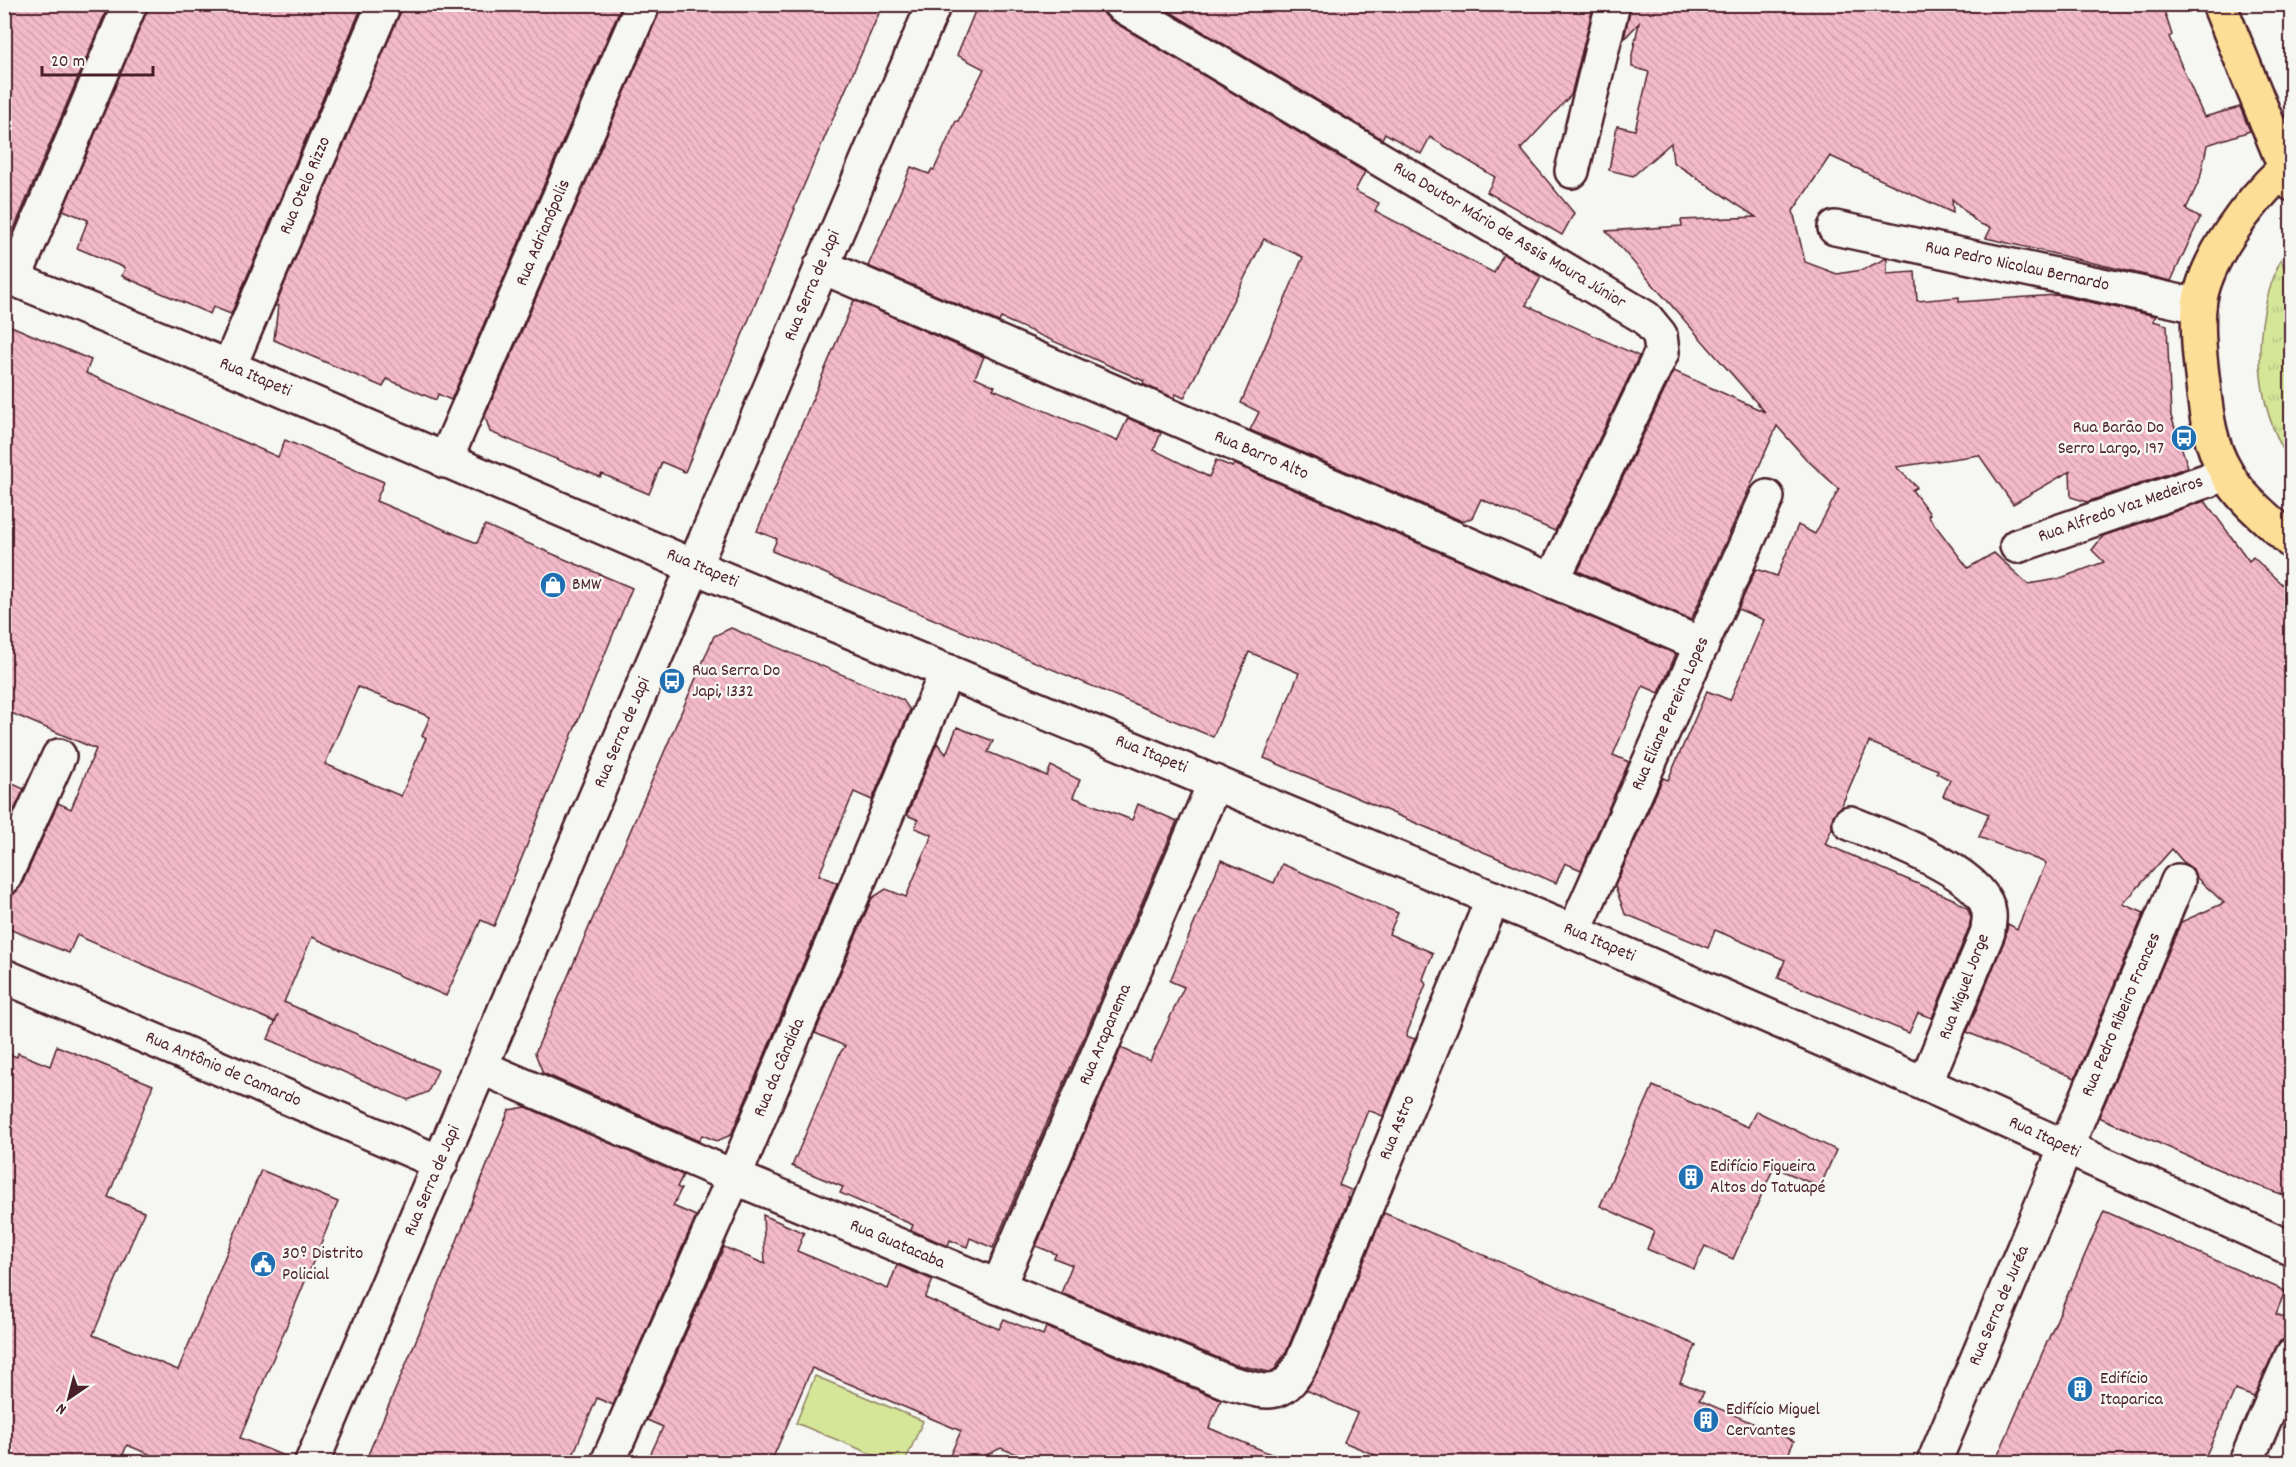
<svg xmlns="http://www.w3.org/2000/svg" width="2296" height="1467" font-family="Dekko,sans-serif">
	<defs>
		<pattern id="park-tufts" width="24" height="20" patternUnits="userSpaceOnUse" patternTransform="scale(1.5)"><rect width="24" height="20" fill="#d5e699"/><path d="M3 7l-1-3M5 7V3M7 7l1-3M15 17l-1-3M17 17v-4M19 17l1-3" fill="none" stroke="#b8c584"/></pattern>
		<pattern id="building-back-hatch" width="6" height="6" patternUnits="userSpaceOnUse" patternTransform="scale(1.5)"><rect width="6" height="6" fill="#f4bacb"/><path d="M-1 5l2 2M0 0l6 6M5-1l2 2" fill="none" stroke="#d39fae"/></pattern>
	</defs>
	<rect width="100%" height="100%" fill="#f6f6f2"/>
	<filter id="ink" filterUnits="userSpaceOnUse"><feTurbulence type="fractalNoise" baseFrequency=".0167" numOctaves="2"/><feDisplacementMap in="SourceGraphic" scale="12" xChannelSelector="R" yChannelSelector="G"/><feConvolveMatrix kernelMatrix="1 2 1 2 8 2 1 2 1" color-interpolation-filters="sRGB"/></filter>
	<g filter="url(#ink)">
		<!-- park -->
		<path fill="url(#park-tufts)" stroke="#908262" stroke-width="1.5" d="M2281 259 2291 285V463C2252 402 2251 325 2281 259Z"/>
		<!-- garden -->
		<path fill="#d5e699" stroke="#908262" stroke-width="1.5" d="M815 1376 923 1421 905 1462H891L796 1423Z"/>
		<!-- building -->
		<g fill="url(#building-back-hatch)" stroke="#4a1f2b" stroke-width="1.5" fill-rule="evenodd">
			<path d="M4 4H109L5 250H4Z"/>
			<path d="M148 4H363L231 314 213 307 210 314 122 276 125 268 77 248 88 220 63 210 147 11Z"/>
			<path d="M402 4H622L451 400 438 394 436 400 387 379 383 387 274 340 278 306H275L401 11Z"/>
			<path d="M661 4H883L794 208 795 209 685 472 662 462 649 494 602 474 600 477 490 432 485 416 660 11Z"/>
			<path d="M978 4H1101L1104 14 1110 20 1365 172 1355 191 1379 203 1375 211 1494 273 1503 254 1541 277 1526 305 1639 356 1555 531 1481 499 1472 518 1462 521 1250 430 1259 412 1241 403 1303 257 1264 239 1184 398 1176 394 1174 398 1143 384 1144 381 1001 318 999 322 868 266 911 167 929 174 932 169 934 170 956 121H958L984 69 957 55Z"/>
			<path d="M1157 4H1594L1571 95 1522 148H1520L1574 213 1562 235 1487 192 1495 177 1430 137 1421 154 1385 133 1382 139Z"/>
			<path d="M1631 4H2162L2172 35 2169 37 2204 117 2240 107 2250 131 2207 145 2200 179 2186 209 2200 218 2171 281 1986 238 1991 228 1978 223 1952 199 1953 213 1830 156 1793 211 1805 262 1837 274 1862 270 1887 258V274L1915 272 1917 301 1959 297V302L2056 295 2156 316 2153 321 2167 325 2171 416 2188 467 2087 502 2071 497 2070 471 2013 504 1979 455 1896 467 1917 487 1912 490 1930 514 1928 516 1968 568 1994 553 2028 584 2058 579 2104 562 2092 550 2103 536 2205 501 2249 561 2253 557 2292 594V1198L2245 1181 2099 1117 2181 922 2224 903 2196 877 2193 869 2184 863 2172 849 2123 904 2144 913 2075 1078 1967 1032 2005 939 2008 924 2017 929 2046 863 1979 837 1989 814 1943 796 1950 780 1937 773 1938 770 1869 742 1841 807 1833 816 1832 828 1825 844 1953 899 1967 908 1971 917 1969 928 1932 1018 1918 1013 1909 1033 1778 978 1785 960 1715 930 1708 948 1625 914 1615 886 1663 778 1668 780 1707 691 1730 700 1764 620 1738 609 1756 569 1777 576 1798 525 1815 534 1839 489 1806 459 1777 426 1691 620 1578 571 1674 371 1765 412 1606 231 1682 226 1681 220 1756 217 1673 162 1671 143 1633 176 1609 170 1617 126 1635 130 1649 72 1632 67V55L1639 23 1624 39Z"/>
			<path d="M854 300 984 357 975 377 995 386 993 389 1117 441 1128 418 1161 433 1154 450 1209 477 1216 460 1232 467 1234 464 1676 654 1659 693 1643 686 1625 727 1613 755 1629 762 1581 870 1565 863 1556 883 1264 758 1299 673 1249 652 1213 737 772 551 777 539 757 531Z"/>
			<path d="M4 323 91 360 86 373 278 457 285 440 384 482 376 501 477 543 485 525 632 588 494 926 481 920 446 996 312 937 284 1002 438 1070 428 1092 408 1100 268 1039 278 1015 275 1022 83 938 77 935 69 953 4 927V897L14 894 21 886 58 803 71 809 96 749 4 710ZM358 687 430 717 422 736 426 738 401 796 325 764Z"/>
			<path d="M731 628 903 700 910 710 872 800 854 792 819 875 837 883 731 1135 717 1141 702 1135 699 1141 543 1073 535 1053 714 636Z"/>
			<path d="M957 727 993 741 988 752 1047 776 1051 766 1080 780 1073 797 1132 820 1138 804 1177 821 993 1248 970 1238 967 1247 950 1240 948 1246 911 1230 913 1225 840 1193 843 1187 792 1166 840 1053 845 1046 815 1033 872 898 886 889 906 897 932 835 915 828 918 820 907 815 937 743 946 754Z"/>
			<path d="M4 780 24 789 4 831Z"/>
			<path d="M1221 860 1274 883 1282 864 1398 913 1389 934 1433 953 1423 979 1426 984 1406 1036 1415 1039 1383 1116 1368 1110 1339 1185 1351 1190 1347 1197 1349 1198 1287 1350 1275 1369 1270 1372 1233 1364 1061 1293 1072 1265 1054 1258 1056 1254 1036 1246 1121 1048 1150 1061 1184 987 1170 981Z"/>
			<path d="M57 1046 153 1085 108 1197 144 1212 93 1335 178 1370 261 1170 338 1202 240 1438 294 1460V1462H168L127 1445 120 1462H4V1052L17 1057 18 1053 50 1066Z"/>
			<path d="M1653 1086 1748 1127 1756 1111 1836 1150 1820 1187 1774 1167 1733 1259 1705 1246 1694 1269 1647 1249 1654 1231 1600 1206Z"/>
			<path d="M526 1107 683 1175 677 1187 681 1189 673 1206 696 1216 613 1405 597 1398 570 1462H365L445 1271 509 1110Z"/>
			<path d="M2104 1211 2285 1291 2276 1314 2292 1320V1327L2287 1338 2280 1341 2275 1349 2254 1397 2235 1390 2203 1462H1995Z"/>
			<path d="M1384 1213 1696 1345 1680 1382 1704 1392 1699 1400 1794 1441 1785 1462H1392L1344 1442 1357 1413 1306 1390 1321 1365Z"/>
			<path d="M763 1215 804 1233 797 1251 888 1289 897 1265 933 1280 925 1298 999 1329 1004 1319 1043 1335 1046 1327 1221 1400 1209 1428 1290 1462H1035L1001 1448 980 1458 978 1462H947L961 1431 812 1368 771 1462H647L663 1427 647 1420 724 1247 765 1264Z"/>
		</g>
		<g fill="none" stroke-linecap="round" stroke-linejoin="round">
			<defs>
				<g id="minor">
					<path d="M1120 4 1646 318 1660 335 1662 352 1552 581"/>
					<path d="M1572 171 1613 4"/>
					<path d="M1835 228 2199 306"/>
					<path d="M821 266 1702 645"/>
					<path d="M4 275 229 367 693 566 1574 932 1925 1084 2292 1249"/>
					<path d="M14 279 130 4"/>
					<path d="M229 367 384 4"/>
					<path d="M445 461 643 4"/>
					<path d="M2017 546 2226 474"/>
					<path d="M1850 823C1884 837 1985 872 1989 913 1990 919 1988 926 1988 932L1925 1084"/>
					<path d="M4 878 59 756"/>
					<path d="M1574 932 1767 497"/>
					<path d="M4 976 441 1163"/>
					<path d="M481 1067 734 1177 1227 1382C1268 1393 1283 1402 1304 1358L1493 898"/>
					<path d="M998 1287 1215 782"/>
					<path d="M312 1462 934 4"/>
					<path d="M608 1462 734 1177 947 671"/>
					<path d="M1934 1462 2178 881"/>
					<path d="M2246 1462 2292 1356"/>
				</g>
				<g id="major">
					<path d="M2219 4 2292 184"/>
					<path d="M2284 169C2251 200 2203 260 2199 307 2197 333 2200 359 2203 384 2206 414 2210 446 2226 472 2241 500 2269 520 2292 542"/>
				</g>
			</defs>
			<!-- minor casing -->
			<use href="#minor" stroke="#4a1f2b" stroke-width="38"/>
			<!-- major casing -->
			<use href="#major" stroke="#4a1f2b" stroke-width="38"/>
			<!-- minor -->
			<use href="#minor" stroke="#f6f6f2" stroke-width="33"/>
			<!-- major -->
			<use href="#major" stroke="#fdde96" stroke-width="33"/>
		</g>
	</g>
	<!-- icons -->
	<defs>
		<symbol id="bus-disc" viewBox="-11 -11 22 22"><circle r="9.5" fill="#1f6fb2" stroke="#f6f6f2"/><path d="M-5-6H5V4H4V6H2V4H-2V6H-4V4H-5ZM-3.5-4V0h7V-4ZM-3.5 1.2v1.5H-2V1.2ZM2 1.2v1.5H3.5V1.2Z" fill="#fff"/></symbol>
		<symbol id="shop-disc" viewBox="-11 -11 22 22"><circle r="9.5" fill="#1f6fb2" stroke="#f6f6f2"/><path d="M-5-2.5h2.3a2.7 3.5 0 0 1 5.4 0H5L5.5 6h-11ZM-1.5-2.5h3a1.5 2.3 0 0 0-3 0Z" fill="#fff"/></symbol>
		<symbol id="building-disc" viewBox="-11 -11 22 22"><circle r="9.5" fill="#1f6fb2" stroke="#f6f6f2"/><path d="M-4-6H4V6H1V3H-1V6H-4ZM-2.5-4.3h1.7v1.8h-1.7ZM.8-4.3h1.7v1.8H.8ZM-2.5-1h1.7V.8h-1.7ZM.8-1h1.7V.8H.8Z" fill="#fff"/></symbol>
		<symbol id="civic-disc" viewBox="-11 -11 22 22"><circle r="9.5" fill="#1f6fb2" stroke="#f6f6f2"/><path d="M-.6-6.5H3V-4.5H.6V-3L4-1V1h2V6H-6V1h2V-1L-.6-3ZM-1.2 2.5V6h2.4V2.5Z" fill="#fff"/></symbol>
	</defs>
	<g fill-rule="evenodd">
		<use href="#bus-disc" x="2169" y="423" width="30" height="30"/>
		<use href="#shop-disc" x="538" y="570" width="30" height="30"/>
		<use href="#bus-disc" x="657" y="666" width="30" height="30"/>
		<use href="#building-disc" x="1676" y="1162" width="30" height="30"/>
		<use href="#civic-disc" x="248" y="1249" width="30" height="30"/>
		<use href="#building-disc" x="2065" y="1374" width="30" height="30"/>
		<use href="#building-disc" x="1691" y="1405" width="30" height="30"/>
	</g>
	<g text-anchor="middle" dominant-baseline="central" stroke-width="5" stroke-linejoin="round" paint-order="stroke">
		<!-- street labels -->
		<g font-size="18" fill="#4a1f2b" stroke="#f6f6f2">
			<text transform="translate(306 186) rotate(-67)">Rua Otelo Rizzo</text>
			<text transform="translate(544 233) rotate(-67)">Rua Adrianópolis</text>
			<text transform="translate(1509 236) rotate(31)">Rua Doutor Mário de Assis Moura Júnior</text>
			<text transform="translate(2017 267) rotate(12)">Rua Pedro Nicolau Bernardo</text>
			<text transform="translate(813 286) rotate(-67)">Rua Serra de Japi</text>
			<text transform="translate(255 378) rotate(23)">Rua Itapeti</text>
			<text transform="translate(1261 456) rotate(23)">Rua Barro Alto</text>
			<text transform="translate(2121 510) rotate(-19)">Rua Alfredo Vaz Medeiros</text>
			<text transform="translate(702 569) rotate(23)">Rua Itapeti</text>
			<text transform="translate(1671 714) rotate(-66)">Rua Eliane Pereira Lopes</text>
			<text transform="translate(623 733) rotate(-67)">Rua Serra de Japi</text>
			<text transform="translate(1151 755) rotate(22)">Rua Itapeti</text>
			<text transform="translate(1599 943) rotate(23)">Rua Itapeti</text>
			<text transform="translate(1965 987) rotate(-69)">Rua Miguel Jorge</text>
			<text transform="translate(2122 1015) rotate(-67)">Rua Pedro Ribeiro Frances</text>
			<text transform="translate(1106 1035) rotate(-67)">Rua Arapanema</text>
			<text transform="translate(780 1068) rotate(-67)">Rua da Cândida</text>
			<text transform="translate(223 1070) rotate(23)">Rua Antônio de Camardo</text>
			<text transform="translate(1398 1128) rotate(-68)">Rua Astro</text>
			<text transform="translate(2044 1138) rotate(25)">Rua Itapeti</text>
			<text transform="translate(433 1181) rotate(-67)">Rua Serra de Japi</text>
			<text transform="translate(897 1245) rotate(23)">Rua Guatacaba</text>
			<text transform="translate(2000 1306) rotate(-67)">Rua Serra de Juréa</text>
		</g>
		<!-- poi labels -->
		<g font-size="18" fill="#4a1f2b" stroke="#f6f6f2" text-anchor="start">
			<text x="2164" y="428" text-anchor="end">Rua Barão Do<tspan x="2164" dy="21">Serro Largo, 197</tspan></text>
			<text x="572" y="585">BMW</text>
			<text x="692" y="671">Rua Serra Do<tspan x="692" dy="21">Japi, 1332</tspan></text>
			<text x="1710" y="1167">Edifício Figueira<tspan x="1710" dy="21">Altos do Tatuapé</tspan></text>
			<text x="282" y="1254">30º Distrito<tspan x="282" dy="21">Policial</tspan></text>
			<text x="2100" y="1379">Edifício<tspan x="2100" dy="21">Itaparica</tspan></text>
			<text x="1726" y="1410">Edifício Miguel<tspan x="1726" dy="21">Cervantes</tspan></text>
		</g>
	</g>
	<!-- margin -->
	<rect width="2296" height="1467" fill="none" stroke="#f6f6f2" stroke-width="24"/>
	<rect x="12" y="12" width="2272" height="1443" fill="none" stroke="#4a1f2b" stroke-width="2" filter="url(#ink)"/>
	<!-- north arrow -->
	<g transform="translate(69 1398) rotate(215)" stroke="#f6f6f2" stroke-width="4.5" paint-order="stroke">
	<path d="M0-4.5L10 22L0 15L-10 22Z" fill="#4a1f2b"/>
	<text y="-9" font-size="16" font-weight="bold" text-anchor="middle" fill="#4a1f2b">N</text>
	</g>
	<!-- scale -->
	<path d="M42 66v9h111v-9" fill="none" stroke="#4a1f2b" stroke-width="3"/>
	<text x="51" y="66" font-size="18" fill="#4a1f2b" stroke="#f6f6f2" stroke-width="4.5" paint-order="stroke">20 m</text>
</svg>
